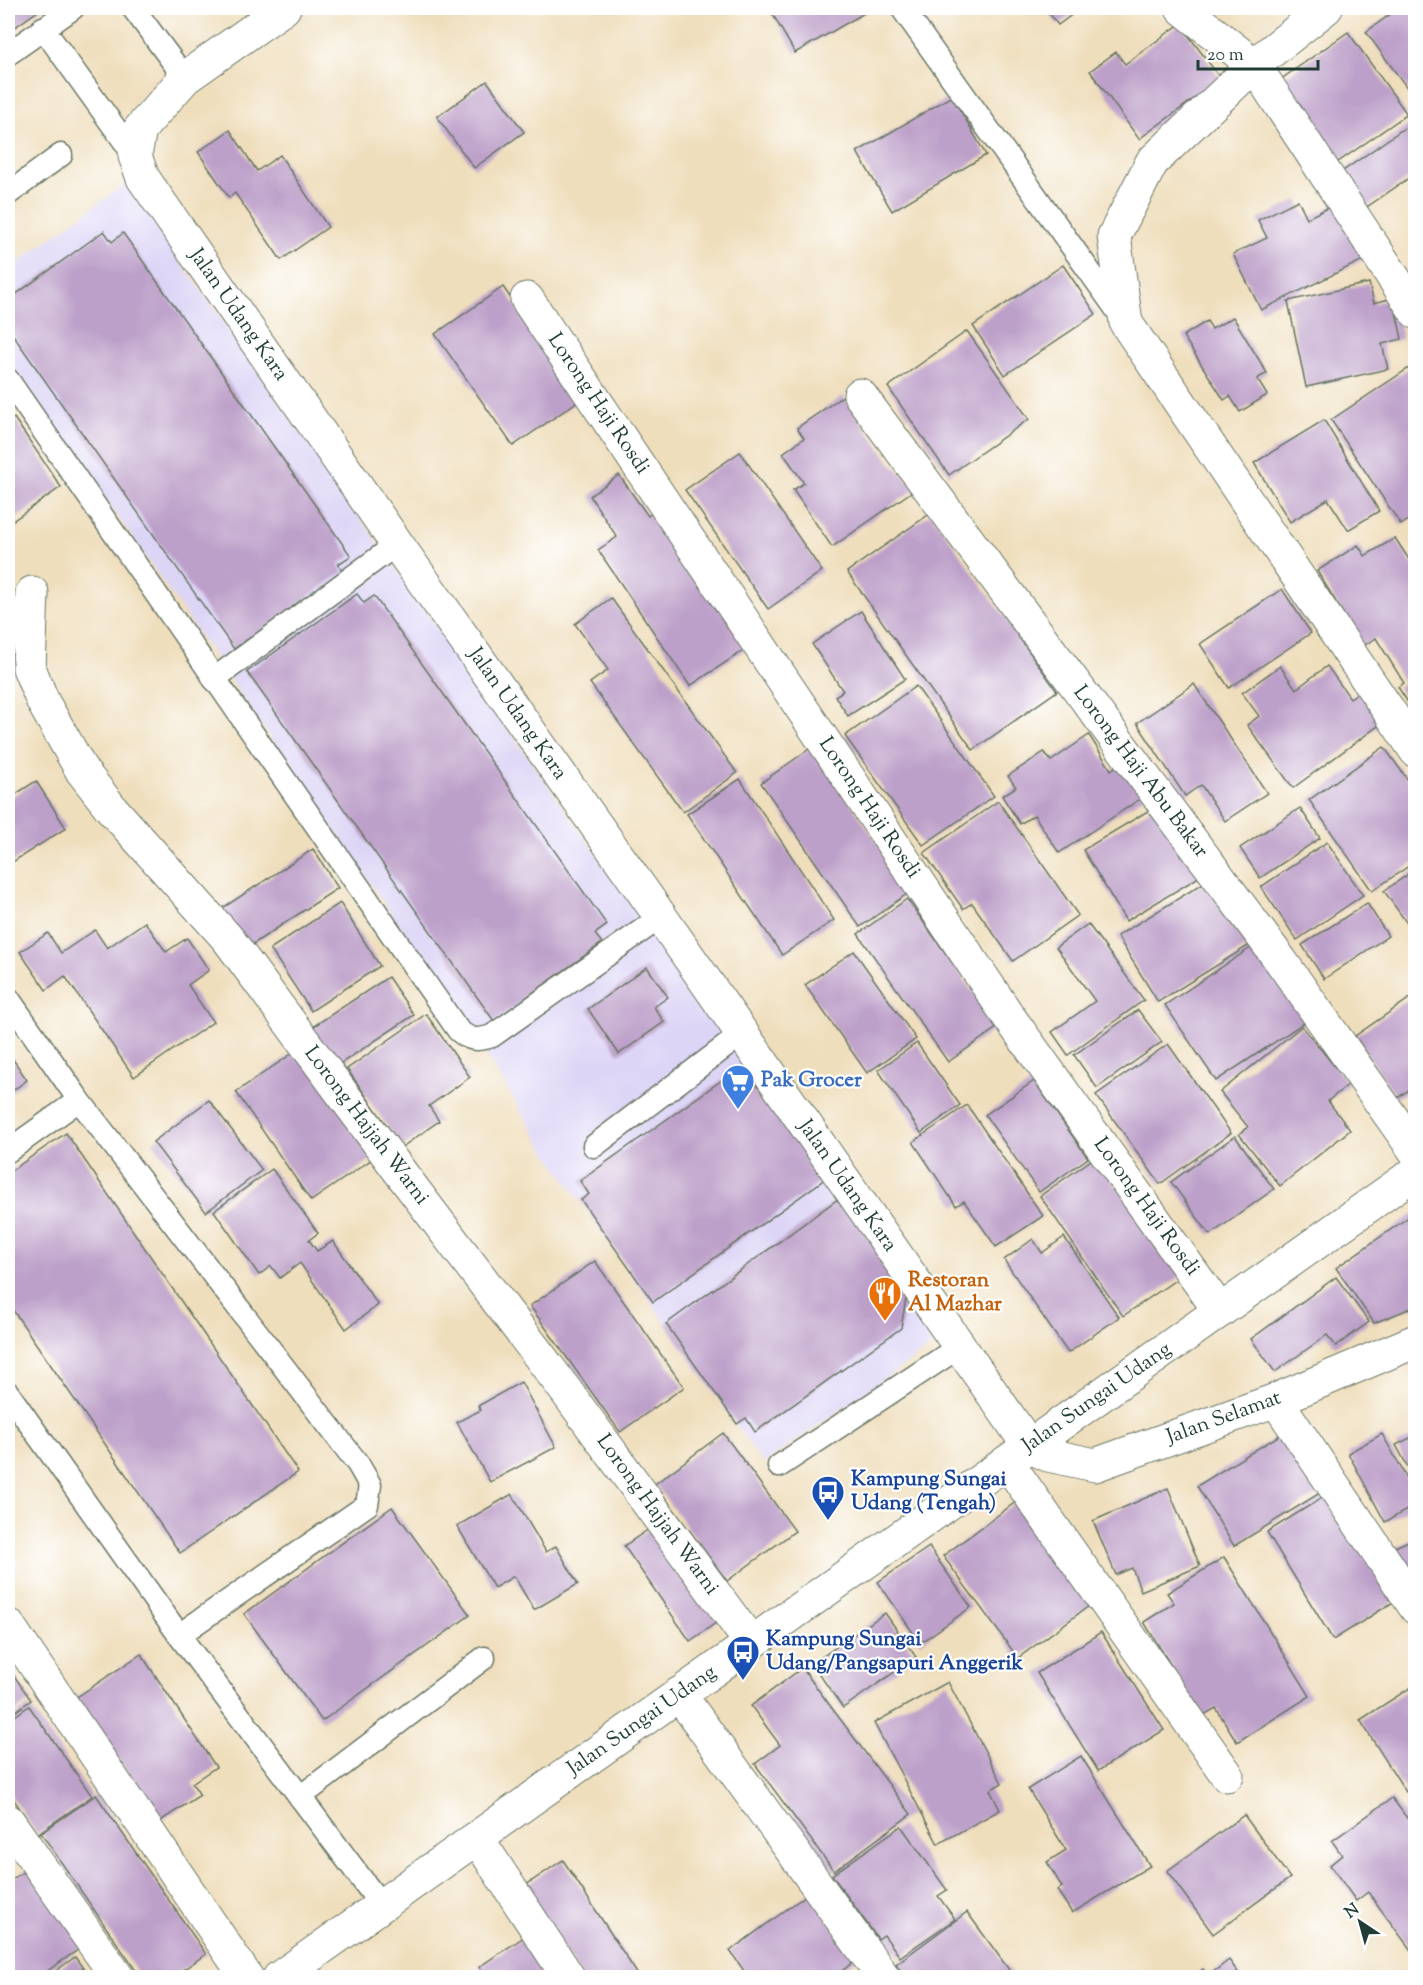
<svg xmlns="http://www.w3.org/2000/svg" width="1423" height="1985" font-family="'Sorts Mill Goudy',serif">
	<rect width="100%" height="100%" fill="#fff"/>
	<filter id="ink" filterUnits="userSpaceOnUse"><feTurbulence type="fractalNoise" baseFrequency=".0167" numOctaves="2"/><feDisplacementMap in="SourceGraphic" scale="12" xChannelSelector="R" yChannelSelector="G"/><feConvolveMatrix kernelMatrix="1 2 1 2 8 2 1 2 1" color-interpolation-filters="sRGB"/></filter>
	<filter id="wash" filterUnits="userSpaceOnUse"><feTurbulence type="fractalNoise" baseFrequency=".008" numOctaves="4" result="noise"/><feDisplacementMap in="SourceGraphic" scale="24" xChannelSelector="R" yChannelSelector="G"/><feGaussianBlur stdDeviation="1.35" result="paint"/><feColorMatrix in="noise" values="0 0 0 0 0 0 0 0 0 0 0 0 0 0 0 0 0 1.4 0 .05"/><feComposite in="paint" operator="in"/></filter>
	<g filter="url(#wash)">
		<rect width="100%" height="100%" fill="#efdebc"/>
		<!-- built -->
		<path fill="#ddd5f6" d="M126 183 522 749 940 1340 763 1464 544 1148 466 1022 125 527 8 360V270Z"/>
		<g id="blocks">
			<!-- building -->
			<g fill="#bda0c9">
				<path d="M8 8H42L8 32Z"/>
				<path d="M769 8H873L795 53Z"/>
				<path d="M1045 8H1081L1058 25Z"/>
				<path d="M1399 8H1413L1416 11V100L1366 32Z"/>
				<path d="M1180 24 1221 79 1139 139 1090 71 1116 52 1125 64Z"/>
				<path d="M1348 32 1407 114 1328 169 1270 87Z"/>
				<path d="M487 81 524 132 474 168 437 117Z"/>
				<path d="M952 96 986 155 892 211 857 152Z"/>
				<path d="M1410 124 1416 131V173L1358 213 1333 178Z"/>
				<path d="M230 130 257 171 280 155 328 227 281 260 235 193 229 198 198 152Z"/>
				<path d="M1298 200 1307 218 1340 202 1367 258 1261 310 1233 254 1267 238 1258 220Z"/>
				<path d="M104 231 112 242 123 233 351 556 338 564 343 572 234 649 8 328V300Z"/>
				<path d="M1063 265 1096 314 1005 375 973 326Z"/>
				<path d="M1369 283 1374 303 1393 298 1402 339 1382 344 1388 369 1306 387 1288 301Z"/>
				<path d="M503 287 581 399 513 446 435 334Z"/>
				<path d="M1233 317 1267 373 1257 379 1267 395 1240 412 1230 396 1224 400 1183 336 1207 321 1212 329Z"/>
				<path d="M967 331 1029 419 949 475 888 387Z"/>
				<path d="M1412 366 1416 371V425L1410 429 1416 437V515L1401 525 1331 420Z"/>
				<path d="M843 396 890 462 917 488 832 547 793 490 804 483 783 453 804 438 797 428Z"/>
				<path d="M14 418 61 487 8 524V423Z"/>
				<path d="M1324 420 1379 511 1348 530 1328 499 1290 522 1254 463Z"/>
				<path d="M740 452 822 571 768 609 685 490Z"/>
				<path d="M619 475 648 516 656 510 749 647 690 686 598 550 617 537 590 496Z"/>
				<path d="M931 513 1057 691 973 750 847 572Z"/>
				<path d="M1395 538 1416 570V715L1398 687 1404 683 1376 638 1363 646 1317 571 1358 545 1365 556Z"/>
				<path d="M1282 589 1311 633 1229 688 1200 644Z"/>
				<path d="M357 594 364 603 374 596 607 925 595 934 602 943 494 1021 247 672Z"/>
				<path d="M611 598 737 773 683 812 590 683 608 670 575 624Z"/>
				<path d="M861 611 905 679 848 716 835 696 843 691 812 644Z"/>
				<path d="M1280 666 1296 689 1327 666 1350 698 1359 692 1382 723 1293 788 1247 725 1259 716 1242 693Z"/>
				<path d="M1194 684 1267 793 1225 821 1201 785 1185 796 1137 723Z"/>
				<path d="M916 686 994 796 923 845 845 736Z"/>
				<path d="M1089 735 1111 770 1124 761 1146 795 1059 853 1034 815 1020 824 1002 796 1016 787 1008 776 1044 752 1051 761Z"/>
				<path d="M812 747 911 891 860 927 761 783Z"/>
				<path d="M1384 747 1416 791V861L1372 891 1309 800Z"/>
				<path d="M740 779 834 920 782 955 687 814Z"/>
				<path d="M36 781 66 828 8 865V799Z"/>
				<path d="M998 801 1078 915 1013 961 972 903 963 909 924 853Z"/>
				<path d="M1161 803 1204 874 1126 921 1083 850Z"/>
				<path d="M1300 808 1320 838 1260 878 1240 848Z"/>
				<path d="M1327 842 1363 895 1297 940 1261 887Z"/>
				<path d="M313 849 338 888 244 950 218 911Z"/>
				<path d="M1416 869V936L1384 891Z"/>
				<path d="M1215 876 1256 941 1158 1002 1117 936Z"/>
				<path d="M907 899 998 1027 948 1062 858 934Z"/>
				<path d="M340 903 380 966 311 1011 270 949Z"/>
				<path d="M1367 903 1388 936 1324 979 1302 945Z"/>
				<path d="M145 922 166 952 187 938 209 970 188 985 213 1022 134 1077 65 976 46 990 20 952 48 933 61 953 95 930 107 948Z"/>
				<path d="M1088 924 1144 1000 1068 1055 1052 1032 1095 1001 1056 947Z"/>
				<path d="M1258 943 1308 1020 1216 1081 1165 1005Z"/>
				<path d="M854 951 916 1039 867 1073 805 985Z"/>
				<path d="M647 967 668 997 654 1007 664 1022 619 1054 588 1009Z"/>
				<path d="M388 977 414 1015 337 1066 311 1028Z"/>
				<path d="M1416 994V1085L1397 1098 1355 1036Z"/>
				<path d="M1138 1010 1162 1042 1097 1088 1074 1055Z"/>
				<path d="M426 1014 470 1077 429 1106 439 1121 402 1147 347 1069Z"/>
				<path d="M1302 1026 1349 1084 1328 1101 1350 1130 1280 1186 1239 1134 1248 1127 1220 1092Z"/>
				<path d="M917 1043 960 1105 921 1133 878 1070Z"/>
				<path d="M1168 1044 1231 1133 1160 1184 1096 1095Z"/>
				<path d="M303 1046 378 1155 311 1201 236 1092Z"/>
				<path d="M8 1052 27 1080 8 1094Z"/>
				<path d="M722 1080 765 1087 829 1176 653 1302 581 1200 589 1194 580 1181Z"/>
				<path d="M1034 1081 1088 1158 1039 1192 985 1115Z"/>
				<path d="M209 1100 262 1170 206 1212 153 1142Z"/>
				<path d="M967 1105 1043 1216 996 1247 964 1201 956 1206 913 1142Z"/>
				<path d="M66 1133 298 1472 180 1553 8 1303V1173Z"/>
				<path d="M1235 1136 1274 1189 1210 1235 1171 1182Z"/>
				<path d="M1094 1158 1187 1272 1123 1316 1040 1196Z"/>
				<path d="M272 1169 318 1233 309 1240 317 1251 333 1241 378 1305 346 1329 300 1263 280 1278 271 1266 259 1275 214 1211Z"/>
				<path d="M842 1196 908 1287 901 1328 755 1432 746 1418 737 1424 666 1324Z"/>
				<path d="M1416 1212V1306L1374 1323 1336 1268Z"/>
				<path d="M1064 1237 1119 1317 1068 1353 1004 1260 1033 1239 1042 1253Z"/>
				<path d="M595 1261 684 1387 620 1432 530 1306Z"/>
				<path d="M1336 1277 1369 1322 1336 1346 1327 1335 1275 1372 1251 1339Z"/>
				<path d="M521 1382 556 1447 490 1482 457 1422 481 1410 478 1406Z"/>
				<path d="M723 1433 795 1531 727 1581 655 1484Z"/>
				<path d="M1283 1433 1320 1493 1234 1546 1197 1486Z"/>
				<path d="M1382 1434 1416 1494V1505L1385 1522 1348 1453Z"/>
				<path d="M1416 1435V1482L1396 1445Z"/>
				<path d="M1168 1488 1200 1566 1141 1591 1132 1568 1116 1575 1093 1521Z"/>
				<path d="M512 1494 546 1552 556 1546 578 1584 534 1610 514 1576 494 1588 457 1526Z"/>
				<path d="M1328 1494 1395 1601 1333 1640 1267 1532Z"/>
				<path d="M1021 1498 1097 1600 1018 1658 943 1556Z"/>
				<path d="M392 1507 470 1615 322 1721 244 1614Z"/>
				<path d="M655 1525 720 1620 690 1641 624 1546Z"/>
				<path d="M1415 1538V1597L1395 1547Z"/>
				<path d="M929 1547 971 1607 920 1643 878 1582Z"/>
				<path d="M1224 1557 1310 1696 1237 1742 1216 1708 1202 1716 1144 1622 1174 1603 1167 1593Z"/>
				<path d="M885 1613 916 1657 843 1708 812 1664Z"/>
				<path d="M1101 1632 1164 1730 1098 1771 1037 1673Z"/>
				<path d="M141 1654 216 1767 192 1783 200 1795 159 1822 77 1697Z"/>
				<path d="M8 1667 31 1700 8 1717Z"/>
				<path d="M802 1668 911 1814 834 1871 755 1764 780 1745 751 1706Z"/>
				<path d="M948 1682 1002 1783 990 1790 1000 1810 938 1844 874 1723Z"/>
				<path d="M1416 1684V1786L1406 1792 1360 1720Z"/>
				<path d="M29 1706 92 1796 37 1834 8 1791V1721Z"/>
				<path d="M1081 1756 1150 1866 1072 1913 1057 1890 1062 1887 1047 1862 1066 1850 1028 1789Z"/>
				<path d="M96 1795 206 1954 171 1978H141L41 1833Z"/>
				<path d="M1392 1798 1416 1830V1957L1368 1892 1356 1901 1330 1865 1342 1855 1332 1841Z"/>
				<path d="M1244 1815 1290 1878 1213 1934 1167 1871Z"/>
				<path d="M901 1826 947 1890 938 1896 955 1919 900 1957 884 1935 878 1939 832 1875Z"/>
				<path d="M563 1860 638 1975 635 1978H582L523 1887Z"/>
				<path d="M32 1866 85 1945 37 1978H15L8 1967V1882Z"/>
				<path d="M809 1893 857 1959 833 1978H749L730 1951Z"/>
				<path d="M967 1912 1015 1978H905L896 1964Z"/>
				<path d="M527 1935 556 1978H486L479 1967Z"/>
				<path d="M75 1957 90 1978H46Z"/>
				<path d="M1229 1960 1242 1978H1192L1203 1969 1208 1976Z"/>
			</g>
		</g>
	</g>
	<g filter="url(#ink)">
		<use href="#blocks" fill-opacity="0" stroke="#687564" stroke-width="1.5"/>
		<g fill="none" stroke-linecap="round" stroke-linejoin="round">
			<defs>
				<g id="lane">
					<path d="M133 8 185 78"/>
					<path d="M902 8 1122 317"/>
					<path d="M43 28 135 156"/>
					<path d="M8 54 73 8"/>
					<path d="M8 194 61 155"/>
					<path d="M8 380 458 1030C469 1040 477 1041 492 1036L661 917"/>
					<path d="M214 679 397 544"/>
					<path d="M8 998 79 1100 8 1151"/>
					<path d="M79 1100 358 1464 370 1485 367 1505 179 1635"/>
					<path d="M594 1146 742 1034"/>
					<path d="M8 1393 179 1635 381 1905"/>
					<path d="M779 1466 959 1347"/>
					<path d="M300 1797 484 1658"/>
				</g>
				<g id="street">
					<path d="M284 8 185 78 140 129 135 156 143 178 397 544 661 917 1029 1446 1048 1455 1095 1465 1276 1400 1416 1341"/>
					<path d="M1182 8 1254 65 1416 312"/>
					<path d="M1326 8 1254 65 1152 162 1114 236 1126 323 1416 751"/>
					<path d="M527 299 1009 1017 1220 1311"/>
					<path d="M860 395 1281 961 1416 1152"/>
					<path d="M32 593 29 668 43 702 82 771 111 808 228 939 398 1169 563 1387 751 1643"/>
					<path d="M1276 1400 1416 1608"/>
					<path d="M1007 1462 1227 1775"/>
					<path d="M8 1625 247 1978"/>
					<path d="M679 1694 884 1978"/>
					<path d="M8 1821 118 1978"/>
					<path d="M477 1838 569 1978"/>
				</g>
				<path id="secondary" d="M279 1978 1416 1172"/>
			</defs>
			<!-- lane casing -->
			<use href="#lane" stroke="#687564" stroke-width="25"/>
			<!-- street casing -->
			<use href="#street" stroke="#687564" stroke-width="35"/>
			<!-- secondary casing -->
			<use href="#secondary" stroke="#687564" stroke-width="35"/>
			<!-- lane -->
			<use href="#lane" stroke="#fff" stroke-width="22"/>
			<!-- street -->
			<use href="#street" stroke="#fff" stroke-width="33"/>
			<!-- secondary -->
			<use href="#secondary" stroke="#fff" stroke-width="33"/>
		</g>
	</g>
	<!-- icons -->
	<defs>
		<symbol id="supermarket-pin" viewBox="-11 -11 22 30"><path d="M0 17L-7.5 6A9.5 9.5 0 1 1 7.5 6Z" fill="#3f7fe0" stroke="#fff"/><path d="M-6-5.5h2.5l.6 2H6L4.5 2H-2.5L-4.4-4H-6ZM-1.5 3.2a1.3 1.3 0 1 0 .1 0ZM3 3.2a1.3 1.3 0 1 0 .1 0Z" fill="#fff"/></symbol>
		<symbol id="restaurant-pin" viewBox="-11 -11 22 30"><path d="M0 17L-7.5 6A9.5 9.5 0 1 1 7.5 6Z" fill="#e8710a" stroke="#fff"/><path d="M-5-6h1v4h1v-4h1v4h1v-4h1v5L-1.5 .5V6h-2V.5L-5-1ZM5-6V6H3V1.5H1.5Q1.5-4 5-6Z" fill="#fff"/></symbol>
		<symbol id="bus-pin" viewBox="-11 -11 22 30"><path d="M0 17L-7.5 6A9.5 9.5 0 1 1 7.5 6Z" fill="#1a4fb4" stroke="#fff"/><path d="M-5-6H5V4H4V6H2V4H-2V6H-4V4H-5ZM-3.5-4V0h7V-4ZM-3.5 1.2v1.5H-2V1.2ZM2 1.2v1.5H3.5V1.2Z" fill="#fff"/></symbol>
	</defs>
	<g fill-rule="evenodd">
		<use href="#supermarket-pin" x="719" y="1062" width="38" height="52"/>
		<use href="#restaurant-pin" x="866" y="1274" width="38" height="52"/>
		<use href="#bus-pin" x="809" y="1473" width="38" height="52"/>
		<use href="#bus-pin" x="724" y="1633" width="38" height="52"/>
	</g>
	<g text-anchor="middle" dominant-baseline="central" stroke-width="4.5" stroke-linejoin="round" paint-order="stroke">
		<!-- street labels -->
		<g font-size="21" fill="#1f3d34" stroke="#fff">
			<text transform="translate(238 315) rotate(55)">Jalan Udang Kara</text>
			<text transform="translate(598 404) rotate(56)">Lorong Haji Rosdi</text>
			<text transform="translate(517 714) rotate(55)">Jalan Udang Kara</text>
			<text transform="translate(1140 772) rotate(53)">Lorong Haji Abu Bakar</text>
			<text transform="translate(869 808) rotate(56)">Lorong Haji Rosdi</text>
			<text transform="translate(366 1126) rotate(53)">Lorong Hajjah Warni</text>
			<text transform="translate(847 1186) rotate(55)">Jalan Udang Kara</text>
			<text transform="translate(1146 1207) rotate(54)">Lorong Haji Rosdi</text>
			<text transform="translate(1097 1398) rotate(-35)">Jalan Sungai Udang</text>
			<text transform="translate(1224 1418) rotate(-20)">Jalan Selamat</text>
			<text transform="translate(657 1515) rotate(54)">Lorong Hajjah Warni</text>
			<text transform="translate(642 1721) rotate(-35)">Jalan Sungai Udang</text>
		</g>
		<!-- shop labels -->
		<g font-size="21" font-weight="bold" fill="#366cbe" stroke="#fff" text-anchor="start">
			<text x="761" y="1081">Pak Grocer</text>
		</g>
		<!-- food labels -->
		<g font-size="21" font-weight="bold" fill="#c56008" stroke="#fff" text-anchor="start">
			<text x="908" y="1281">Restoran<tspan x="908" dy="24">Al Mazhar</tspan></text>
		</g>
		<!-- transit labels -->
		<g font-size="21" font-weight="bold" fill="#164399" stroke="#fff" text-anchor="start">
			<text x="851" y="1480">Kampung Sungai<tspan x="851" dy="24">Udang (Tengah)</tspan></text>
			<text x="766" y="1640">Kampung Sungai<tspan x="766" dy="24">Udang/Pangsapuri Anggerik</tspan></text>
		</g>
	</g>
	<!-- margin -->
	<rect width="1423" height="1985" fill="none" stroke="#fff" stroke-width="30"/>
	<!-- north arrow -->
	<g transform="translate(1360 1922) rotate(324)" stroke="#ffffff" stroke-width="4.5" paint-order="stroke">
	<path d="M0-4.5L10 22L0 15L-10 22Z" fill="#1f3d34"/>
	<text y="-9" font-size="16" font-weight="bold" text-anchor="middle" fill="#1f3d34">N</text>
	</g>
	<!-- scale -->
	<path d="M1198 60v9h120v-9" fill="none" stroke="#1f3d34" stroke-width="3"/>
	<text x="1207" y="60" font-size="18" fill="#1f3d34" stroke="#ffffff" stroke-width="4.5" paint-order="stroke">20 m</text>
</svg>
